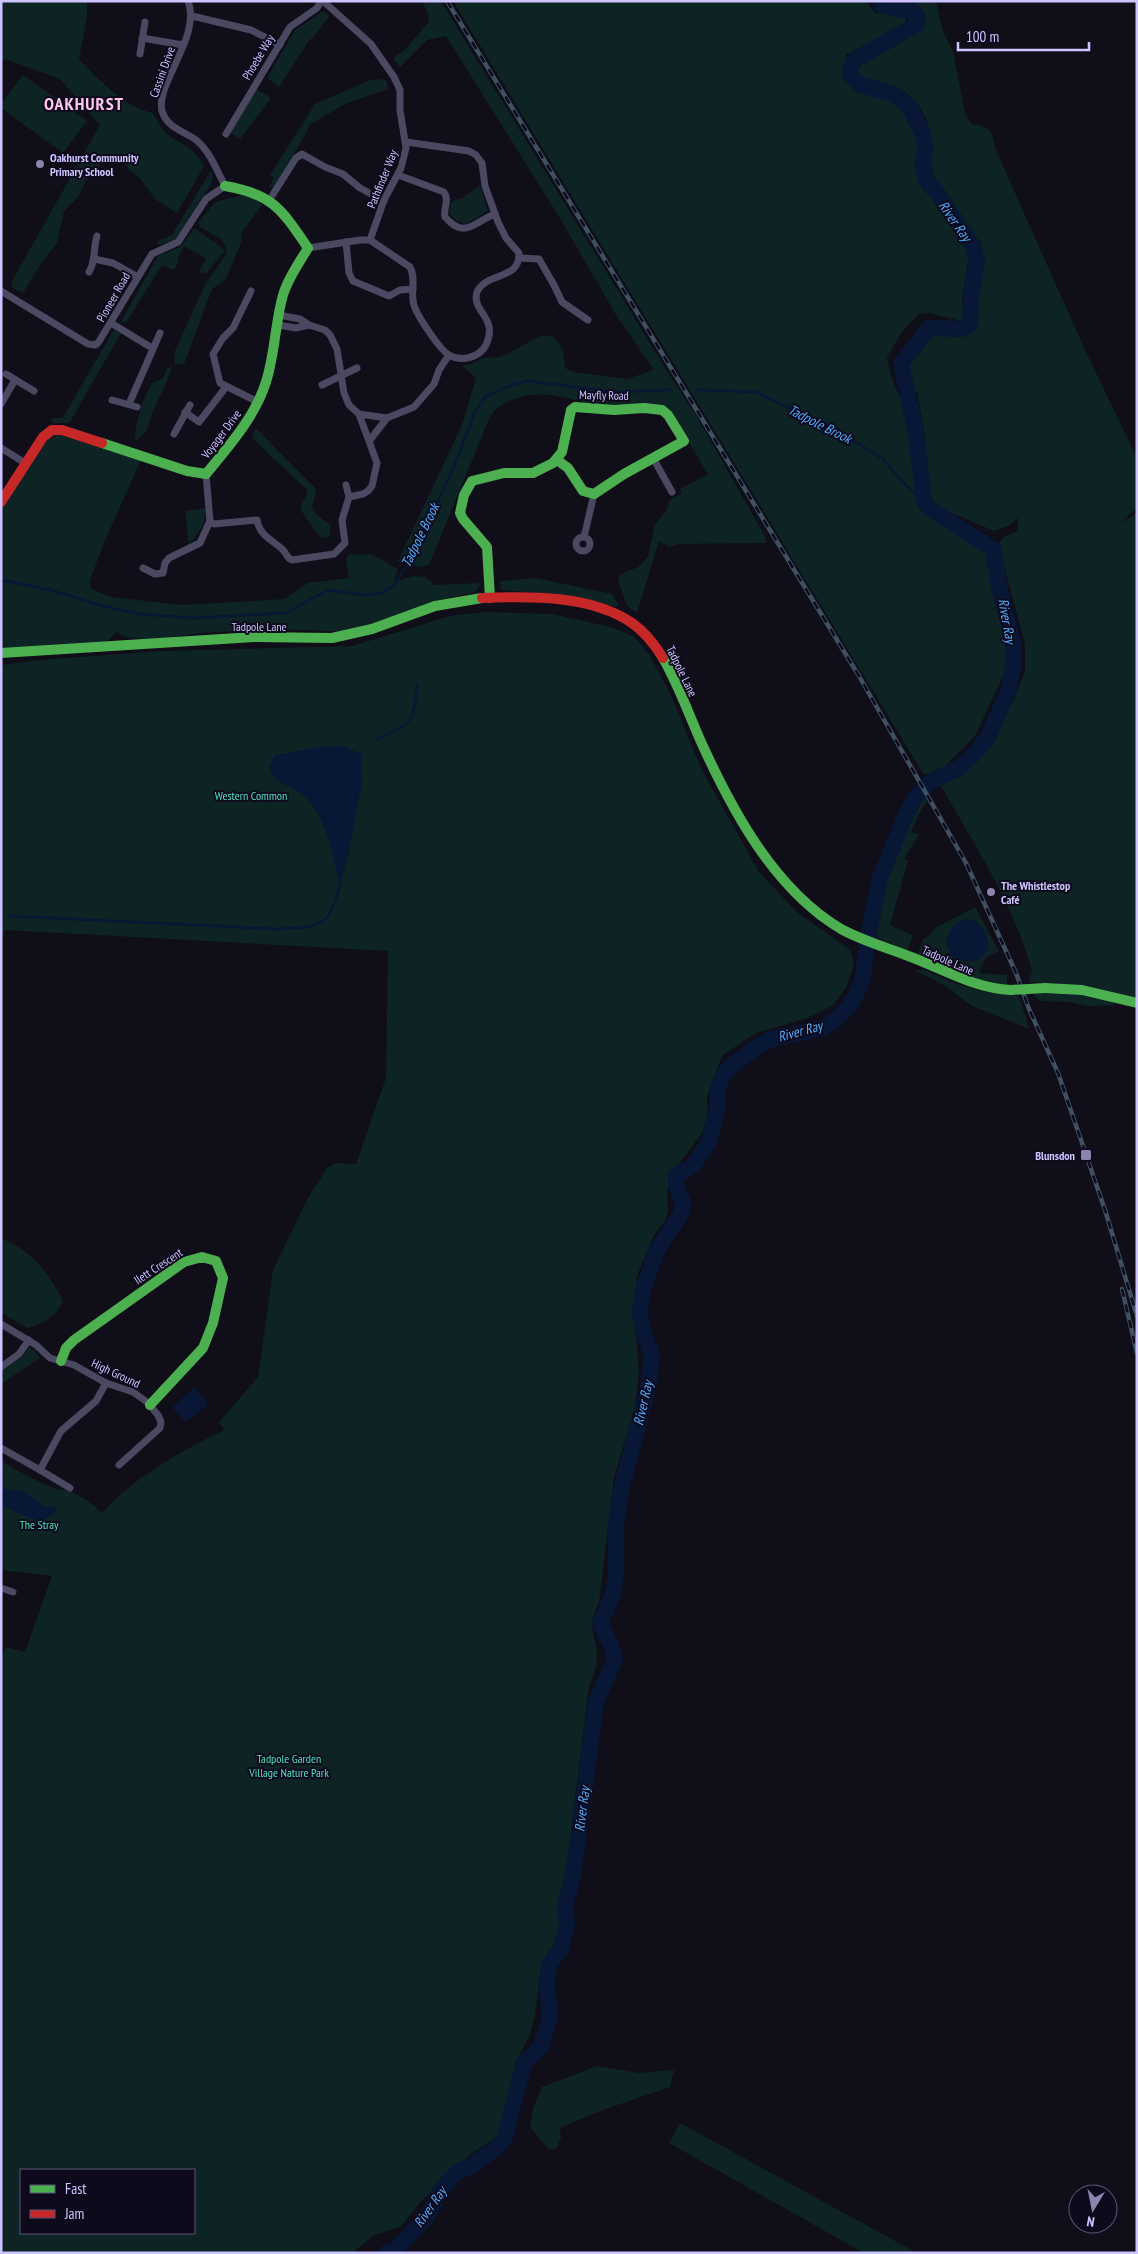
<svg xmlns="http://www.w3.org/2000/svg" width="1138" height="2254" font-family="'PT Sans Narrow',sans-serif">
	<rect width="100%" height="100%" fill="#100e18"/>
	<!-- green -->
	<g fill="#0d2324" fill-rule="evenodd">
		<path d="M1 1H87V17L79 59C98 79 126 108 153 113 156 117 158 123 161 127 174 145 190 140 204 166L177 213 155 199 140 178 132 173 117 155H108L86 181 78 197 64 211 57 243 42 262 23 293 12 288V281L100 125 60 79 5 59 1 63Z"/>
		<path d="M422 1H441L667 371 696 415 765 536 766 543 678 544 669 547 659 541 637 613 627 606 618 580 621 574 638 567 648 557 655 524 668 508 669 501 682 493 680 489 708 474 672 415C649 412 626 410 603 406 569 401 546 387 512 400 501 404 495 408 489 419L429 565 421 567 398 561 462 425 476 378 462 366 474 363 482 358 501 357 542 335 552 336 559 343 563 351 565 368 573 372 627 379 654 370 616 315 561 220 446 36 427 40 400 67 393 58 406 49 429 21 428 13Z"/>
		<path d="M453 1H866L875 13 905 14V25L846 55 845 73 852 86 889 100 912 119 918 130 920 147 918 167 923 189 940 207 968 251 969 256 962 297 963 317 961 321 929 313 919 314 901 333 887 358 892 379 907 413 915 473 922 504 990 552 1008 641 1004 674 975 736 944 767 924 775Z"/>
		<path d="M886 1H936L943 32 953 51 965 114 971 124C990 127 992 129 995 148L1086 352 1137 458V508L1119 524 1137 513V999L1061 984 1030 982 1029 979 1032 971C1015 907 974 844 941 786L942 779 970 767 981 755 1014 700 1025 671V644L998 544 1005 536 1018 531V518L1008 526 994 531 938 507 929 497 922 441 924 429 917 393 911 390 904 364 930 331 960 334 971 331 974 325 981 252 978 243C963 223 941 200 933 176 928 161 933 152 931 138 930 124 921 106 911 97 894 79 871 88 855 75V66L860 60 919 30 923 21 921 7 912 1 892 4Z"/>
		<path d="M323 11 329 15 328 18 312 39H310L279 87 267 78 295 30Z"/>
		<path d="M23 75 87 121 63 153 1 108V104Z"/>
		<path d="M384 79 387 82 388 89 347 103 311 124 275 188 269 186 274 178 270 175 315 104 370 80Z"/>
		<path d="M257 89 271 98 240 139 229 132Z"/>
		<path d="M211 170 213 179 210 187 202 197 179 234 173 240 158 245 157 241 172 235Z"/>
		<path d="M480 185 488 211 466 224 457 221 449 214 451 202 464 197Z"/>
		<path d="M246 194 254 197 262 205 242 232 241 243 226 279 212 289 184 364H175L174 353 197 302 206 283 227 253 226 246 221 239 200 227 198 223 215 202Z"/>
		<path d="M195 228 225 250 206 274 199 271 206 258 184 246 177 259 179 261 174 270 162 265 126 323 121 321 158 256 180 247Z"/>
		<path d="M114 329 121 333 71 420 68 423H51L52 418H62L65 414Z"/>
		<path d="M171 367V372L152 414 146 432 136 441C132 432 145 390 153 383 156 380 159 381 163 378L167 368Z"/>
		<path d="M255 429H257L315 488 316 493 312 507 316 514 331 526 329 538 321 537C316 533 314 529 311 524 302 513 296 507 307 495V490L254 440 252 434Z"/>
		<path d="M61 434 141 460 103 545 90 581 91 589 112 597 181 605 284 599 308 583 349 578 346 560 349 553 358 555 372 554 398 569 395 579 401 580 413 576 426 577 434 585 481 583 475 592 435 601 380 624 351 632 275 629 200 633 154 640 124 637 117 632 105 643 1 649V510L37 453 49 438Z"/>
		<path d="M207 508 203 526 189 545 185 511Z"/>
		<path d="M535 578 612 594 618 604 617 607 552 594 501 590 500 581Z"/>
		<path d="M486 612 552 614 611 627 633 636 649 654 671 695 701 768 759 872 798 913 851 950 854 963 847 986 834 1004 808 1018 756 1033 723 1055 712 1081 707 1098 708 1116 702 1133 669 1178 667 1195 668 1211 665 1221 654 1235 637 1276 634 1312 639 1371 635 1407 614 1478 599 1603C586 1630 594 1627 597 1652 598 1664 593 1676 589 1686L559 1929 554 1946 541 1970 535 2015 529 2037 516 2062 497 2137 471 2154 424 2198 401 2226 373 2236 352 2253H1V1655L7 1647 25 1652 52 1576 1 1570V1461C16 1469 54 1493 69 1490L89 1502 102 1513C136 1475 179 1453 224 1430L219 1422 258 1377 273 1270 308 1198 327 1168 336 1163 356 1164 386 1078 388 951 5 930 1 942V665L49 659 165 651 352 646 450 616ZM21 2170H194V2233H21Z"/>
		<path d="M923 795 928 801 922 808 911 832 919 835 904 859 908 861 890 925 913 935 907 951 876 937 873 928C885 884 895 833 923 795Z"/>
		<path d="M975 907 999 951 986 958 979 970 981 973 1007 975V985L980 982 961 977 918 954 923 939 929 936 935 928ZM967 919C981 921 984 931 988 943L977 960 965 962 956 923Z"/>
		<path d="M915 970H924C960 985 979 995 1019 995L1029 1029 972 1006 947 987Z"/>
		<path d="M1035 992C1054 993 1103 991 1115 1005L1089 1006 1068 1002 1041 1001 1034 996Z"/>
		<path d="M1 1238C33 1252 47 1270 63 1301 56 1317 44 1323 28 1328L1 1313Z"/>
		<path d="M29 1347 34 1350 40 1358 1 1384V1371L22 1357Z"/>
		<path d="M597 2066 639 2073 674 2070 670 2087 600 2111 560 2128 561 2138 556 2149H548L530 2127 533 2108 542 2087Z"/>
		<path d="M680 2123 917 2253H864L669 2143Z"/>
	</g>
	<!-- water -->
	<g fill="#081736">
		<path d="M345 746 358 753 362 751 363 754 361 756 362 782 348 855 340 884C332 855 328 821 306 798 291 783 277 788 269 766L275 755 321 747Z"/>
		<path d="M967 919C981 921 988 934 988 948L982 958 965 962 952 957 947 945C947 932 954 921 967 919Z"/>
		<path d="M193 1388 208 1402 207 1405 186 1422 174 1410V1406Z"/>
		<path d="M1 1489 23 1491 44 1506 56 1508V1512C33 1529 23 1512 1 1505Z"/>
	</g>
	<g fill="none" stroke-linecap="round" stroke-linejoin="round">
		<!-- stream -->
		<g stroke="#081736" stroke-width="2.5">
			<path d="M698 390 756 392 843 434 883 459 905 485 924 499"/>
			<path d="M1 580 51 590 103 606 139 614 192 618 286 613 328 590 365 595 382 593 394 585 415 553 457 459 475 412 486 396 514 384 528 381 616 392 670 390"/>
			<path d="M376 740C412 721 413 727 417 685"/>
			<path d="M10 916 276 929C319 926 329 931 340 884"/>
		</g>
		<!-- river -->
		<path stroke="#081736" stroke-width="16" d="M386 2253 395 2250 427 2217 440 2191 456 2173 473 2165 496 2148 505 2138 524 2063 541 2047 550 2017 547 1984 549 1965 561 1949 567 1924 565 1905 572 1881 577 1847 596 1702 615 1659 611 1645 600 1624 613 1594 616 1576V1526L621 1490 648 1388 652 1356 645 1337 640 1314 642 1293 657 1250 681 1214 683 1202 676 1186V1175L693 1166 709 1142 717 1109 718 1087 725 1073 732 1065 758 1046 772 1039 823 1028 835 1020 848 1008 859 989 863 977 867 942 880 878 905 817 914 799 930 782 959 768 975 753 988 737 1009 689 1014 661 1013 642 1000 591 993 549 929 508 924 500 916 433 901 364 929 328 963 329 970 324 971 294 977 262 973 246 936 191 926 180 923 165 925 147 924 137 909 106 895 95 859 84 850 74 852 63 858 58 916 25 917 16 912 10H902L881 5 880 1"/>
		<!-- street -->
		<g stroke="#4a4961" stroke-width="7">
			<path d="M192 16 251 30 280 45"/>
			<path d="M142 38 183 45"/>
			<path d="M140 54 145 22"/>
			<path d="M226 134 290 27 317 8 321 1"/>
			<path d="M398 175 444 192C450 200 443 208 445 217 465 240 474 222 495 214"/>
			<path d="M270 199 296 158 302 154 325 167 343 174 360 188 384 201"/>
			<path d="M370 240 410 267C417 280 409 295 415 308 419 318 440 350 449 355 461 362 479 358 486 345 499 317 471 312 477 292 487 271 520 281 519 253L506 238 498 222 485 186 482 163 476 155 469 151 406 142"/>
			<path d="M346 242 349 273 353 281 389 296 400 290 413 289"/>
			<path d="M308 248 360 240H370L384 200 401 168 406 148 400 110V90L394 77 371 44 323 1"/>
			<path d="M519 258 539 259 554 285 562 302 588 320"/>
			<path d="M94 259 113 263 138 277"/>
			<path d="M89 272C96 261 93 248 97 236"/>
			<path d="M1 291 88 344 95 345 98 343 152 254 178 242 206 199 225 186C217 171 210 151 196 140 184 131 167 128 162 111 155 84 202 36 188 1"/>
			<path d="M251 291 233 328 223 338 213 354 220 383 258 402"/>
			<path d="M111 323 152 348"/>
			<path d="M278 325 296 328 309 325"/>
			<path d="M6 374 34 391"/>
			<path d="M322 385 357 368"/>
			<path d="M112 400 137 407"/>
			<path d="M1 404 15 380"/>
			<path d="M129 404 160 333"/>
			<path d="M185 412 199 422 226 387"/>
			<path d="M359 414 387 418 414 407 434 384 439 370 449 355"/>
			<path d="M174 434 190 405"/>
			<path d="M370 440 387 418"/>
			<path d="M1 448 25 463"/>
			<path d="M653 458 672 492"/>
			<path d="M206 474 210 521 214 524 257 520C260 536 271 539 282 549 287 553 286 558 292 560L334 554 345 543 342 520 349 497 363 494 368 491 372 486 377 463 359 414 349 405 344 393 337 349 330 335 325 330 309 325 300 319 279 315"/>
			<path d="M346 485 349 497"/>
			<path d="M584 537 594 494"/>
			<circle cx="583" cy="544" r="7"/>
			<path d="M143 568 155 574 163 573 165 563 169 558 200 543 210 521"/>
			<path d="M1 1324 36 1345 50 1358 74 1365 106 1383 133 1392 147 1402 158 1415 161 1422 160 1428 119 1465"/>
			<path d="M1 1367 19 1354 29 1340"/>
			<path d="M1 1448 40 1470 61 1431 96 1401 106 1383"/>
			<path d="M40 1470 70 1488"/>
			<path d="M1 1588 13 1592"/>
		</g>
		<!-- fast -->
		<g stroke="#4caf50" stroke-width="10">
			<path d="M102 443 187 471 206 474C229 446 255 417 266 382 275 354 275 323 283 295 288 278 299 263 308 248 282 210 273 194 225 186"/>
			<path d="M490 598 487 547 463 519 460 513 464 495 472 481 504 473H533L553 463 562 452 571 410 575 407 614 410 644 408 662 410 668 415 684 441 624 474 594 494 583 491 568 468 557 460"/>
			<path d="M1 653 254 637 332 638 372 629 435 606 482 598"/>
			<path d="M663 658C679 686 689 715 702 744 733 812 775 890 841 929 863 941 888 948 911 957 945 970 974 988 1011 990"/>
			<path d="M1045 988 1082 990 1137 1003"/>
			<path d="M61 1361 66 1348 74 1340 184 1262 202 1257 216 1261 223 1278 213 1323 203 1348 150 1405"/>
		</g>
		<!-- jam -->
		<g stroke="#c62828" stroke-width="10">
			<path d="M1 502 43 437 52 430H62L102 443"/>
			<path d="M482 598C530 596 591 595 632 623 645 632 655 645 663 658"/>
		</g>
		<defs>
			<g id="rail">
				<path d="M447 1 859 676 966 863 1016 973 1029 1009 1058 1073 1105 1210 1137 1316"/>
				<path d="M1122 1289 1137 1353"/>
			</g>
		</defs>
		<!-- rail casing -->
		<use href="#rail" stroke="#3d5162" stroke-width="4.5"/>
		<!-- rail -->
		<use href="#rail" stroke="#0e0a1c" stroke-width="2.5" stroke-dasharray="8" stroke-linecap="butt"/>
		<!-- fast-bridge -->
		<path stroke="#4caf50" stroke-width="10" d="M1011 990 1045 988"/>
	</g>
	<!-- markers -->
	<g fill="#8b85ae" stroke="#0e0a1c" stroke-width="2">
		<circle cx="40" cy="164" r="5"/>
		<circle cx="991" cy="892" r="5"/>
		<rect x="1080" y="1149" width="12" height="12" rx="2.5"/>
	</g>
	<g text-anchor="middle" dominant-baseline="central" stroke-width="4" stroke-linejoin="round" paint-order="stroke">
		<!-- street labels -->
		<g font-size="12" fill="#cdc5ff" stroke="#0e0a1c">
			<text transform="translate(258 57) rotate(-59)">Phoebe Way</text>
			<text transform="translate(162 72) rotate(-70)">Cassini Drive</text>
			<text transform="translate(382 179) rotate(-68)">Pathfinder Way</text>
			<text transform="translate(113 297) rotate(-60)">Pioneer Road</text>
			<text transform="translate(604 395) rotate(1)">Mayfly Road</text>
			<text transform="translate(221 434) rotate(-53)">Voyager Drive</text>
			<text x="259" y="626">Tadpole Lane</text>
			<text transform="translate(682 671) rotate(64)">Tadpole Lane</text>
			<text transform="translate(948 960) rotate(24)">Tadpole Lane</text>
			<text transform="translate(158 1266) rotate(-33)">Ilett Crescent</text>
			<text transform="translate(116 1373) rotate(25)">High Ground</text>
		</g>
		<!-- poi labels -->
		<g font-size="12" font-weight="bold" fill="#cdc5ff" stroke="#0e0a1c" text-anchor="start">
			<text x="50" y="157">Oakhurst Community<tspan x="50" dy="14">Primary School</tspan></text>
			<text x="1001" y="885">The Whistlestop<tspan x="1001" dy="14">Café</tspan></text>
			<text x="1075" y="1155" text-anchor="end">Blunsdon</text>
		</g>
		<!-- park labels -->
		<g font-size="12" fill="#4ee2c0" stroke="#0e0a1c">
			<text x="251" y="795">Western Common</text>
			<text x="39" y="1524">The Stray</text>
			<text x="289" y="1758">Tadpole Garden<tspan x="289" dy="14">Village Nature Park</tspan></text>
		</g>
		<!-- water labels -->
		<g font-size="14" font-style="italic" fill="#53adff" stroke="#0e0a1c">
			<text transform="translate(955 221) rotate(55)">River Ray</text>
			<text transform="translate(820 424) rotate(27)">Tadpole Brook</text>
			<text transform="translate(420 535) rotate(-64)">Tadpole Brook</text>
			<text transform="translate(1007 621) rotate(80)">River Ray</text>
			<text transform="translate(800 1031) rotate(-15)">River Ray</text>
			<text transform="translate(643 1403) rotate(-77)">River Ray</text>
			<text transform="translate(582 1809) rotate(-83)">River Ray</text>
			<text transform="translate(430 2207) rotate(-55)">River Ray</text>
		</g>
		<!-- district labels -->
		<g font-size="18" font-weight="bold" letter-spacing="1" fill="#ffc7ea" stroke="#0e0a1c">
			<text x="84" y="103">OAKHURST</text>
		</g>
	</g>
	<!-- border -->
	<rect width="1138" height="2254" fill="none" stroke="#cdc5ff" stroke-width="5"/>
	<!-- legend -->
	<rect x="20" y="2169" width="175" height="65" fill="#0e0a1c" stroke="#5a5577"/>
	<rect x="30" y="2185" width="25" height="8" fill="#4caf50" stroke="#5a5577"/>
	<text x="65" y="2194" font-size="15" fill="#cdc5ff">Fast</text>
	<rect x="30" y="2210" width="25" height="8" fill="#c62828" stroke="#5a5577"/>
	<text x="65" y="2219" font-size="15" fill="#cdc5ff">Jam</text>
	<!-- north arrow -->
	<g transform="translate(1093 2209) rotate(190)"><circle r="24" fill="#0e0a1c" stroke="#5a5577"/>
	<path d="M0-4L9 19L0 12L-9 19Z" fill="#8b85ae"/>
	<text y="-8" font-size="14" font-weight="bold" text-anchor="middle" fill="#cdc5ff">N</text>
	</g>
	<!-- scale -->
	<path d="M958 42v8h131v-8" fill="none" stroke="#cdc5ff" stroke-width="2.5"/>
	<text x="966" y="42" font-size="15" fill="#cdc5ff" stroke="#0e0a1c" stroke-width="4" paint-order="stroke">100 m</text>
</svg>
